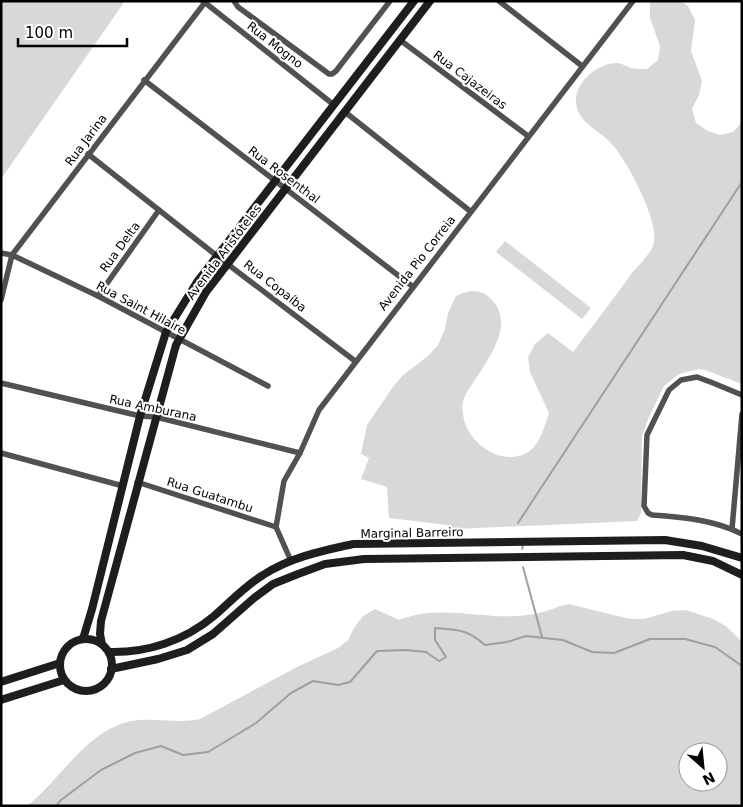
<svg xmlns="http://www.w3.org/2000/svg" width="743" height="807" font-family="'DejaVu Sans',sans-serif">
	<rect width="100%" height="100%" fill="#fff"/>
	<!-- green -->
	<g fill="#d8d8d8" fill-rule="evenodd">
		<path d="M1 1H125L1 179Z"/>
		<path d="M652 1H681L688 6 695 20 691 51 702 81 699 95 692 109 696 123 708 131 720 135 733 132 742 122V384L705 370 699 369 679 374 664 386 649 417 642 436 641 513 637 521 455 529 447 525 389 518 387 487 361 479 369 458 361 454 367 425 393 387 403 375 428 356 438 345 445 329 448 313 456 296C469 290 479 288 490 298 517 323 488 359 473 383 470 388 463 396 463 403 462 406 463 411 463 414 466 444 505 470 531 450 541 441 545 425 549 413L530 372 528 357 535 344 548 333 573 352C593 326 613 299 632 273 638 266 650 254 653 246 662 224 626 159 611 143 601 132 584 125 578 111 568 88 595 63 617 63 622 63 627 67 631 68 636 69 642 69 647 69L658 60 660 46 650 18V3Z"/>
		<path d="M505 241 591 308 582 319 496 252Z"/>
		<path d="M569 604 630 619H644L672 611 686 610 713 619 726 626 742 642V806H27C61 779 86 731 131 721 154 717 177 724 200 719L299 666 338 648 348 640 354 628 362 617 375 609 399 620C441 603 485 621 528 615 542 614 555 607 569 604ZM688 752H718V782H688Z"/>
	</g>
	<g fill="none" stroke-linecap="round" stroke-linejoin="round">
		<!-- stream -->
		<g stroke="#9f9f9f" stroke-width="2">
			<path d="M518 523 742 182"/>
			<path d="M522 549 523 546"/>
			<path d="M523 567 542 637"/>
			<path d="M56 806 61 800 101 770 135 753 161 746 183 755 208 752 256 723 291 693 313 681 338 685 350 682 377 651 406 650 426 652 439 661 446 657 435 640V628C458 630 467 629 485 645L507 642 526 636 563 640 592 652 614 653 650 639H685L715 647 742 666"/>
		</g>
		<!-- street -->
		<g stroke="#515151" stroke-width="5.5">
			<path d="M203 1 334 105"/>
			<path d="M234 1 238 7 329 74H332L336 71 390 1"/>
			<path d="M499 1 582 66"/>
			<path d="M400 40 528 136"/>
			<path d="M144 80 412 286"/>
			<path d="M345 112 470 211"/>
			<path d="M88 154 217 256 355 361"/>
			<path d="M1 253 12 255 98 296 268 386"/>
			<path d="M98 296 159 210"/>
			<path d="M1 300 12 255 206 1"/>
			<path d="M1 383 140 416 156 417 300 453"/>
			<path d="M742 395 713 383 697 377 681 380 669 390 647 435 644 506 648 513 652 515C682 517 715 520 742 534"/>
			<path d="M1 453 123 486"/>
			<path d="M137 482 276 527"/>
			<path d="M732 529 742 414"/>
			<path d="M291 561 276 527 284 481 300 453 319 410 633 1"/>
		</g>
		<!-- secondary -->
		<g stroke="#1e1e1e" stroke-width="8">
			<path d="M83 639 92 609 140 416 166 332 197 282 414 1"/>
			<circle cx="86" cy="665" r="26"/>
			<path d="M102 644 100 634 101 621 176 345 206 292 430 1"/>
			<path d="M109 652C147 653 184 641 214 616 230 602 245 586 263 575 291 557 322 551 353 544L665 540 702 546 742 558"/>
			<path d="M111 669 158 659 187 650 213 634 254 598 273 584 298 574 325 564 364 559 683 555 713 561 742 575"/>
			<path d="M1 682 60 663"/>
			<path d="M1 700 64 680"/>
		</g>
	</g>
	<g text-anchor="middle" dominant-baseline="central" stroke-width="4" stroke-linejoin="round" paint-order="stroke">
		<!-- street labels -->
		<g font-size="12" fill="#000" stroke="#fff">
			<text transform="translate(275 45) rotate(38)">Rua Mogno</text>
			<text transform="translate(470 80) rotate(37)">Rua Cajazeiras</text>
			<text transform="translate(86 140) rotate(-53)">Rua Jarina</text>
			<text transform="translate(284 175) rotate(37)">Rua Rosenthal</text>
			<text transform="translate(120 247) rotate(-54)">Rua Delta</text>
			<text transform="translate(224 252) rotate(-53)">Avenida Aristóteles</text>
			<text transform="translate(417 263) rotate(-52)">Avenida Pio Correia</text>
			<text transform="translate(275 286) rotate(38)">Rua Copaíba</text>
			<text transform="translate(141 308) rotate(28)">Rua Saint Hilaire</text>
			<text transform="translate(153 408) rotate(12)">Rua Amburana</text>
			<text transform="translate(210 495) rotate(18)">Rua Guatambu</text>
			<text transform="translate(412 533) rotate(-1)">Marginal Barreiro</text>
		</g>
	</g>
	<!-- border -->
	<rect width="743" height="807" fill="none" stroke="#000000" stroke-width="5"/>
	<!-- north arrow -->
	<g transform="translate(703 767) rotate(153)"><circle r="24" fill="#ffffff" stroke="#999999"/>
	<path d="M0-4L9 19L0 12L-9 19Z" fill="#000000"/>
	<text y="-8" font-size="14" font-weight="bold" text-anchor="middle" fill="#000000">N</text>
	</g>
	<!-- scale -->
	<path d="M18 38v8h109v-8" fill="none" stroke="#000000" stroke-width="2.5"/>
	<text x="25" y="38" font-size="15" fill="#000000" stroke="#ffffff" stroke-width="4" paint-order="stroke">100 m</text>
</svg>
